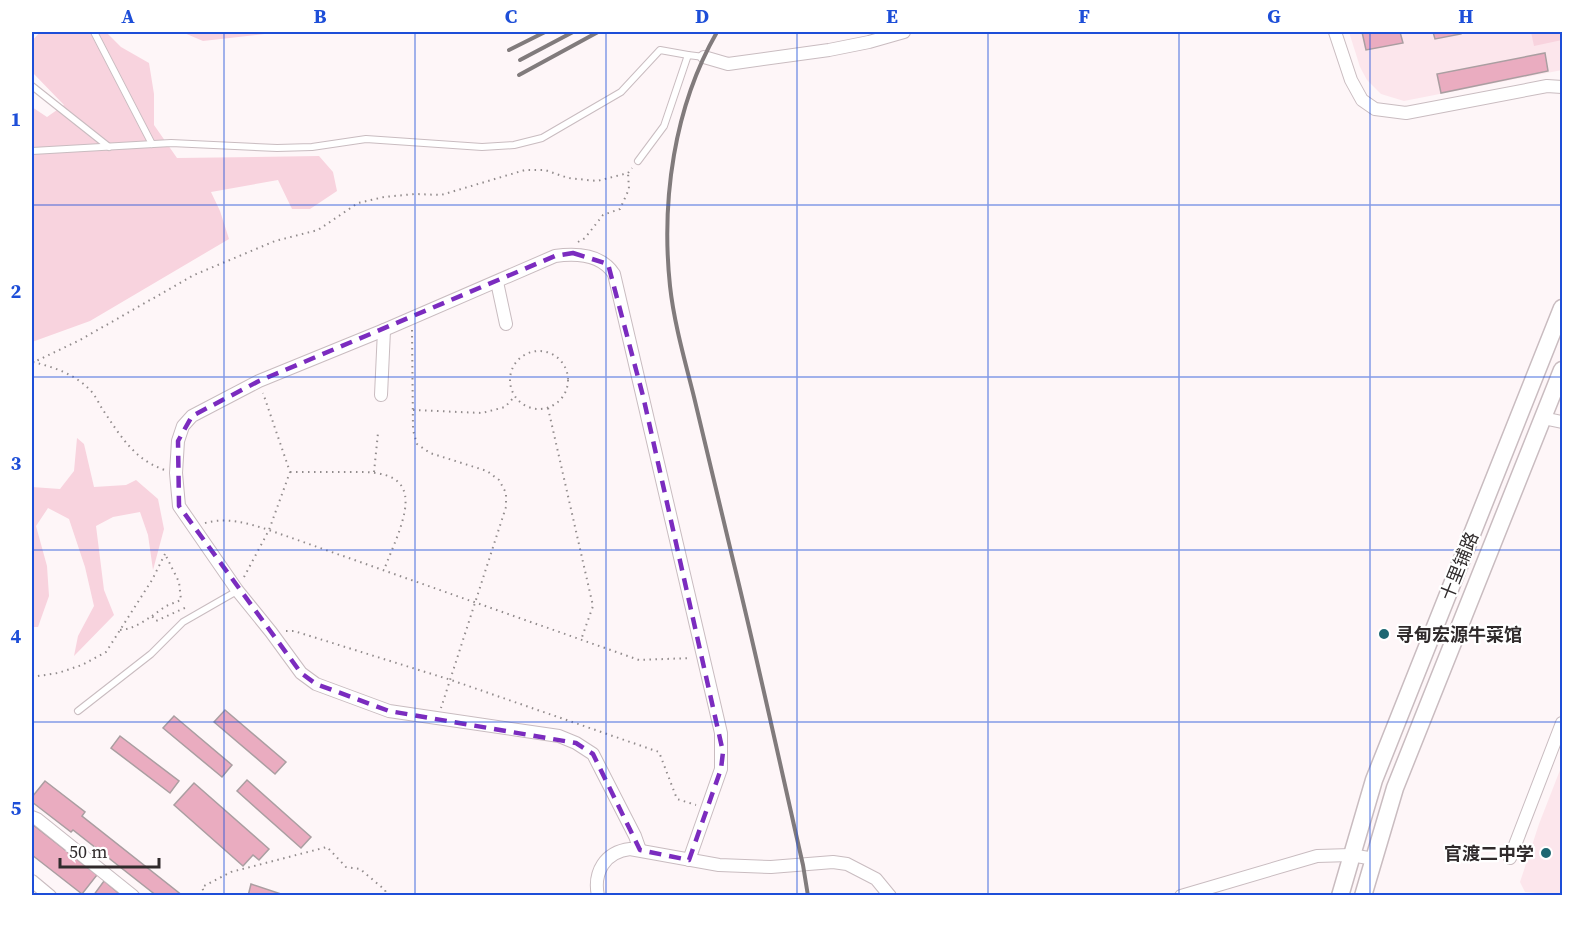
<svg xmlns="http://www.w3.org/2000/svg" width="1594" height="927" font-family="'Source Serif 4','Noto Sans SC',serif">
	<rect width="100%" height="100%" fill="#fef6f8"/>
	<!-- built -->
	<g fill="#fce6ec">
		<path d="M1349 32H1562V70L1404 101 1381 94 1367 80 1360 67Z"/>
		<path d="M1562 765V895L1525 892 1520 882 1539 824Z"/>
	</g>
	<!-- green -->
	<g fill="#f8d3de">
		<path d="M40 32H106L121 47 149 63 154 94V125L177 158 319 156 333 172 337 191 310 209H292L278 180 211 192 220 211 229 239 90 321 32 342V107L47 117 64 105 32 72V41Z"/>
		<path d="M182 32H282L203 41Z"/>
		<path d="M1531 32H1562V40L1534 46Z"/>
		<path d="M77 438 84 444 94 487 126 485 136 480 158 499 164 529 153 570 148 535 140 512 113 517 96 526 104 590 114 615 74 656 78 636 94 606 85 567 69 519 48 508 36 526 47 566 49 596 38 627H32V487L60 489 74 471Z"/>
	</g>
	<!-- building -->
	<g fill="#eaacc0" stroke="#aa9ea1" stroke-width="1.5">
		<path d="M1362 32H1400L1403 43 1366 50Z"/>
		<path d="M1433 32H1461V34L1435 39Z"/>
		<path d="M1545 53 1548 71 1441 93 1437 74Z"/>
		<path d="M225 710 286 762 275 774 214 722Z"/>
		<path d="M174 716 232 765 222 777 163 728Z"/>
		<path d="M120 736 179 781 170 793 111 748Z"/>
		<path d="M247 780 311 837 301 848 237 791Z"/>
		<path d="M45 781 85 812 82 816 183 896H157L73 830 71 832 32 802V797Z"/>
		<path d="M194 783 269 849 259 860 253 855 243 866 174 805Z"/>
		<path d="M32 824 97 875 82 894 32 855Z"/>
		<path d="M104 881 122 896H93Z"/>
		<path d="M251 884 287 896H248Z"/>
	</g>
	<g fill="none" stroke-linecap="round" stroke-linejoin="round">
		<defs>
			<g id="service">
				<path d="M94 32 152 144"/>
				<path d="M32 86 109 147"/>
				<path d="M32 151 171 143 277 148 312 147 366 139 482 147 514 145 542 138 621 92 660 50 688 55"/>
				<path d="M638 161 664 126 688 55 704 57"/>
				<path d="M78 711 151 654 183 622 237 591"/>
			</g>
			<g id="minor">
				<path d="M1335 32 1351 80 1362 100 1375 109 1406 113 1547 86 1562 87"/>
				<path d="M704 57 728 64 829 50 869 42 904 32"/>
				<path d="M497 282 506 324"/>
				<path d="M381 395 384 330"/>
				<path d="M1543 418 1562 422"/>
				<path d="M32 817 37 819 133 896"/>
				<path d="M640 850 635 836 593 754 576 743 559 736 389 711 316 684 301 673 271 632 237 590 179 506 176 473 178 441 183 426 192 416 259 381 384 330 555 256C577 253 601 254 614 274L721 733V769L689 860"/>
				<path d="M1510 858 1562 723"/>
				<path d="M32 881 50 896"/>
				<path d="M598 896C593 872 605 852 630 849L719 865 771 867 833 862 847 864 876 879 890 896"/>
				<path d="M1181 896 1317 856 1351 855 1374 859"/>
			</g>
			<g id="secondary">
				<path d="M1340 896 1374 780 1562 308"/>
				<path d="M1363 896 1395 788 1562 370"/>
			</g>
		</defs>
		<!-- service casing -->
		<use href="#service" stroke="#c9bcc0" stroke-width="8"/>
		<!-- minor casing -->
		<use href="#minor" stroke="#c9bcc0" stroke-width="14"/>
		<!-- secondary casing -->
		<use href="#secondary" stroke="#c9bcc0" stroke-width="19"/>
		<!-- path -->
		<g stroke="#928c8d" stroke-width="2" stroke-dasharray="1.5 4.5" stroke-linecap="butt">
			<path d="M578 242 585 238 603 215 620 209 629 189 628 173"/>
			<path d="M412 330 413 430 417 444 430 453 487 471 499 480 506 493V507L441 708"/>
			<circle cx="539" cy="380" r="29"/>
			<path d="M33 362C53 367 75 374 90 390 96 396 99 404 103 410 120 435 134 460 165 470"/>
			<path d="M32 363 80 340 194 275 275 241 318 230 358 203 384 197 415 194 441 195 525 170H545L568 178 597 181 628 173 632 168"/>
			<path d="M548 408 593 606 581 640"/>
			<path d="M413 410 482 413 505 407 515 396"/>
			<path d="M290 472C307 472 324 472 341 472 369 472 411 468 405 509 402 529 391 551 384 570"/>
			<path d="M374 472 378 433"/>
			<path d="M205 523C227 517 247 523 269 530L639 660 691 658"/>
			<path d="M244 577 269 530 290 472 263 393"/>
			<path d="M152 616 166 606 181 600 179 582 165 554"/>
			<path d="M120 630C133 629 141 623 152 616L156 621 189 606"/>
			<path d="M286 631H294L451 680 659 752 677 799 696 805"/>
			<path d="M32 677 58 673 82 665 106 652 152 580 165 554"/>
			<path d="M205 896 202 887 231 872 327 847 346 867 360 869 385 890 387 896"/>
		</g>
		<!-- service -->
		<use href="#service" stroke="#fff" stroke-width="6"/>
		<!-- minor -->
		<use href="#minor" stroke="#fff" stroke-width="12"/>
		<!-- secondary -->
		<use href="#secondary" stroke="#fff" stroke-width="16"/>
		<!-- rail -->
		<g stroke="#817b7c" stroke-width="4">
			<path d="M717 32C674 107 661 200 670 286 674 323 685 361 694 397 707 451 720 506 733 560 758 662 780 764 803 865L808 896"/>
			<path d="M509 50 545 32"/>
			<path d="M520 60 573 32"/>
			<path d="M519 75 598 32"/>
		</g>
	</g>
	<!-- marked area -->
	<path fill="none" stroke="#7b2cbf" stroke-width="4.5" stroke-dasharray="12 8" stroke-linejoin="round" d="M573 253 608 264 643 396 723 752 721 769 689 860 640 850 593 754 576 743 389 711 316 684 301 673 179 506 178 441 192 416 259 381 555 256Z"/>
	<!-- grid -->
	<path fill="none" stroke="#1d4ed8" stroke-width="1.5" stroke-opacity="0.55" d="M224 32V896M415 32V896M606 32V896M797 32V896M988 32V896M1179 32V896M1370 32V896M32 205H1562M32 377H1562M32 550H1562M32 722H1562"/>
	<!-- markers -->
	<g fill="#1d6772" stroke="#fff" stroke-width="2">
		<circle cx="1384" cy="634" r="6"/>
		<circle cx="1546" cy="853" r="6"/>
	</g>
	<g text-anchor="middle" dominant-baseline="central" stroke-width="4.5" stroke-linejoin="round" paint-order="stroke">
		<!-- street labels -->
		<g font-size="18" fill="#302b2c" stroke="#fff">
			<text transform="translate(1459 566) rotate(-68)">十里铺路</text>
		</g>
		<!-- poi labels -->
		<g font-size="18" font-weight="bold" fill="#302b2c" stroke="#fff" text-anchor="start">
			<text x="1396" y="634">寻甸宏源牛菜馆</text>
			<text x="1534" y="853" text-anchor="end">官渡二中学</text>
		</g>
	</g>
	<!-- border -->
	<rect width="1594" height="927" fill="none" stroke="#ffffff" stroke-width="66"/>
	<!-- scale -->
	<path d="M60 858v9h99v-9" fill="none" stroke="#302b2c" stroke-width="3"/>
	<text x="69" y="858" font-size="18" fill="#302b2c" stroke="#ffffff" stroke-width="4.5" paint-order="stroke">50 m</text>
	<rect x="33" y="33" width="1528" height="861" fill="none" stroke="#1d4ed8" stroke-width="2"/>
	<g font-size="20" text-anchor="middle" font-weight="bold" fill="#1d4ed8">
		<text x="128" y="23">A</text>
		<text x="320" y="23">B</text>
		<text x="511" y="23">C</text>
		<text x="702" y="23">D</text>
		<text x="892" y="23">E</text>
		<text x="1084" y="23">F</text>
		<text x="1274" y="23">G</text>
		<text x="1466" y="23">H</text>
		<text x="16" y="126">1</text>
		<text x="16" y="298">2</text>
		<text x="16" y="470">3</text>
		<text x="16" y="643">4</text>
		<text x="16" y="815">5</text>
	</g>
</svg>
